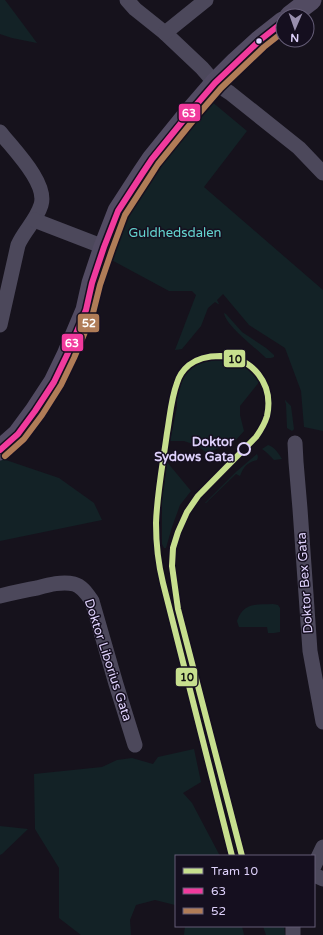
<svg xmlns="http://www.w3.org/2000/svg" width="323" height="935" font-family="'Varela Round',sans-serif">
	<rect width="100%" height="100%" fill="#16121c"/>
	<!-- green -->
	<g fill="#132226">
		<path d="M0 0H5L37 43 12 38 0 34Z"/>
		<path d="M211 101 247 131 204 187 323 290V431L304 427 301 391 285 348 249 325 223 294 217 300 219 304H218L215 302 208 308 201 326 182 349 175 350 196 295 192 291H169L106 257 128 203Z"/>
		<path d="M224 313 226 314 242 332 266 348 274 355V357L271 358H266C256 348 226 326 224 313Z"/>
		<path d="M224 358 238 361 252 372 260 381 240 406V415L244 431 235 441 207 453 196 445 184 441H170L177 407V393L179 381 186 373 192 367 205 360Z"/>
		<path d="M285 400 291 406 294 429 292 431 287 428 286 404 285 401Z"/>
		<path d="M268 445C275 447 278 453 282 459L274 460C270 456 267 452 262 449Z"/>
		<path d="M257 454 258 457 257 460C247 463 244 466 240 476L236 474 206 503H205L237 471Z"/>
		<path d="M0 458 59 478 94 503 102 520 0 541Z"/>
		<path d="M167 462 191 491 180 505 172 527 166 548H164L162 544V493L164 487Z"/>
		<path d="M273 604 278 605 280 608V632L274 633H268L267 627H239L237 621C244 602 255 605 273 604Z"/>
		<path d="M194 749 201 782 183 793 192 803 220 856H176V906L175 905 155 900 136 905 130 920 131 935H81L59 918V868L35 829 34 774 102 767 117 760 132 758 153 764 158 757Z"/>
		<path d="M0 826 28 829 2 854 0 855Z"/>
		<path d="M185 926H242L244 935H184Z"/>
		<path d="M263 926H284L285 935H266Z"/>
	</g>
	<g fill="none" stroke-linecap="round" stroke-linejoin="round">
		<!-- street -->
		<g stroke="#4c485b" stroke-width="15">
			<path d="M127 0 135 9 165 33 202 68 215 83 230 93 299 148 323 173"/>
			<path d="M165 33 206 0"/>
			<path d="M0 132C13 149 48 183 41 205 36 221 24 231 18 245L0 325"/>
			<path d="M34 220 104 247"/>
			<path d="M295 443 296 462 300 509 310 651 323 722"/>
			<path d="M0 596C12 593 24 590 37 588 48 585 62 581 74 584 82 586 87 594 92 601L116 684 135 745"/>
			<path d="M314 866 323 847"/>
			<path d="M314 875 323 879"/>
			<path d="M293 926V935"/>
		</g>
		<!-- secondary -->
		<g stroke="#524b62" stroke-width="21">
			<path d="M290 16 311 0"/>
			<path d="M0 450 18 434 35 411 54 382 67 355 86 310 92 283 104 247 118 211 142 174 152 159 190 112 215 83 236 62 259 41 283 22"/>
		</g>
		<defs>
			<path id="bus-1" d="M0 450 18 434 35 411 54 382 67 355 86 310 92 283 104 247 118 211 142 174 152 159 190 112 215 83 259 41 283 22"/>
			<path id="bus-2" d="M5 456 24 439 42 415 61 385 74 358 93 313 100 285 112 250 125 215 149 178 158 164 196 117 221 88 264 47 283 32"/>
		</defs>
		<!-- bus-1 casing -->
		<use href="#bus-1" stroke="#150f1f" stroke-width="9"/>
		<!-- bus-2 casing -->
		<use href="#bus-2" stroke="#150f1f" stroke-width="9"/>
		<!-- bus-1 -->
		<use href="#bus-1" stroke="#f13a9d" stroke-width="6"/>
		<!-- bus-2 -->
		<use href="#bus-2" stroke="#b07c57" stroke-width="6"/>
		<defs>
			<path id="tram-1" d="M232 856 163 583C158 563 156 543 156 523 157 493 163 463 167 433 170 416 171 399 177 383 179 376 183 370 189 365 198 358 209 356 220 356 253 357 274 384 267 416 265 423 261 430 256 437L198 496 187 512 178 532 173 548 172 566 178 609 242 856"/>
		</defs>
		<!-- tram-1 casing -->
		<use href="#tram-1" stroke="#150f1f" stroke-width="9"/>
		<!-- tram-1 -->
		<use href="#tram-1" stroke="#c7df8e" stroke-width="6"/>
	</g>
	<!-- markers -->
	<circle fill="#ded1fb" stroke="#150f1f" stroke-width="1.5" cx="259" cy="41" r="3.5"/>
	<circle fill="#150f1f" stroke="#ded1fb" stroke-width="2" cx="244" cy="449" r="6"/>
	<g text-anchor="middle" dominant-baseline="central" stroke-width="3" stroke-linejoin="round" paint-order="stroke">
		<!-- park labels -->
		<g font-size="13" fill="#64d4cf" stroke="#150f1f">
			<text x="175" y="233">Guldhedsdalen</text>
		</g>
		<!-- stop labels -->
		<g font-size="13" font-weight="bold" fill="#ded1fb" stroke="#150f1f" text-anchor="end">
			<text x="234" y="442">Doktor<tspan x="234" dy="15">Sydows Gata</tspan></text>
		</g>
		<!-- street labels -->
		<g font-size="13" fill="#ded1fb" stroke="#150f1f">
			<text transform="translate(305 583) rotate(-94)">Doktor Bex Gata</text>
			<text transform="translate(108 660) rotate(72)">Doktor Liborius Gata</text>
		</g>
	</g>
	<g stroke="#150f1f" stroke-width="1.5">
		<rect x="178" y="103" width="23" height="19" rx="4" fill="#f13a9d"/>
		<rect x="77" y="313" width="23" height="20" rx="4" fill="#b07c57"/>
		<rect x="61" y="333" width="23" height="19" rx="4" fill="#f13a9d"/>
		<rect x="223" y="349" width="23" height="19" rx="4" fill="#c7df8e"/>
		<rect x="175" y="667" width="23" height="20" rx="4" fill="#c7df8e"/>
	</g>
	<g font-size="11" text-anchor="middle" font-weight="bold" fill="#fff">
		<text x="189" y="117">63</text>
		<text x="89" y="327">52</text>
		<text x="72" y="347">63</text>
	</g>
	<g font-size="11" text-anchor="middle" font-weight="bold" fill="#111">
		<text x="235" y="363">10</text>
		<text x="187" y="681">10</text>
	</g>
	<!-- legend -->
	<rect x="175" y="855" width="140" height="72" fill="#150f1f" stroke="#655d77"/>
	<rect x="183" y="868" width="20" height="6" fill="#c7df8e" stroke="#655d77"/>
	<text x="211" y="875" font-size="12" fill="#ded1fb">Tram 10</text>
	<rect x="183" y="888" width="20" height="6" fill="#f13a9d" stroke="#655d77"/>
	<text x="211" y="895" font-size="12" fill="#ded1fb">63</text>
	<rect x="183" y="908" width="20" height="6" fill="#b07c57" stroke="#655d77"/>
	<text x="211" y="915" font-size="12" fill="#ded1fb">52</text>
	<!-- north arrow -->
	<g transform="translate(295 28) rotate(182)"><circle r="19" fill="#150f1f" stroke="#655d77"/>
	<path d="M0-3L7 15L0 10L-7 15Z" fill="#988ead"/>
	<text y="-6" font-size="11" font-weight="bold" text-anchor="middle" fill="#ded1fb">N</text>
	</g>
</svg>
